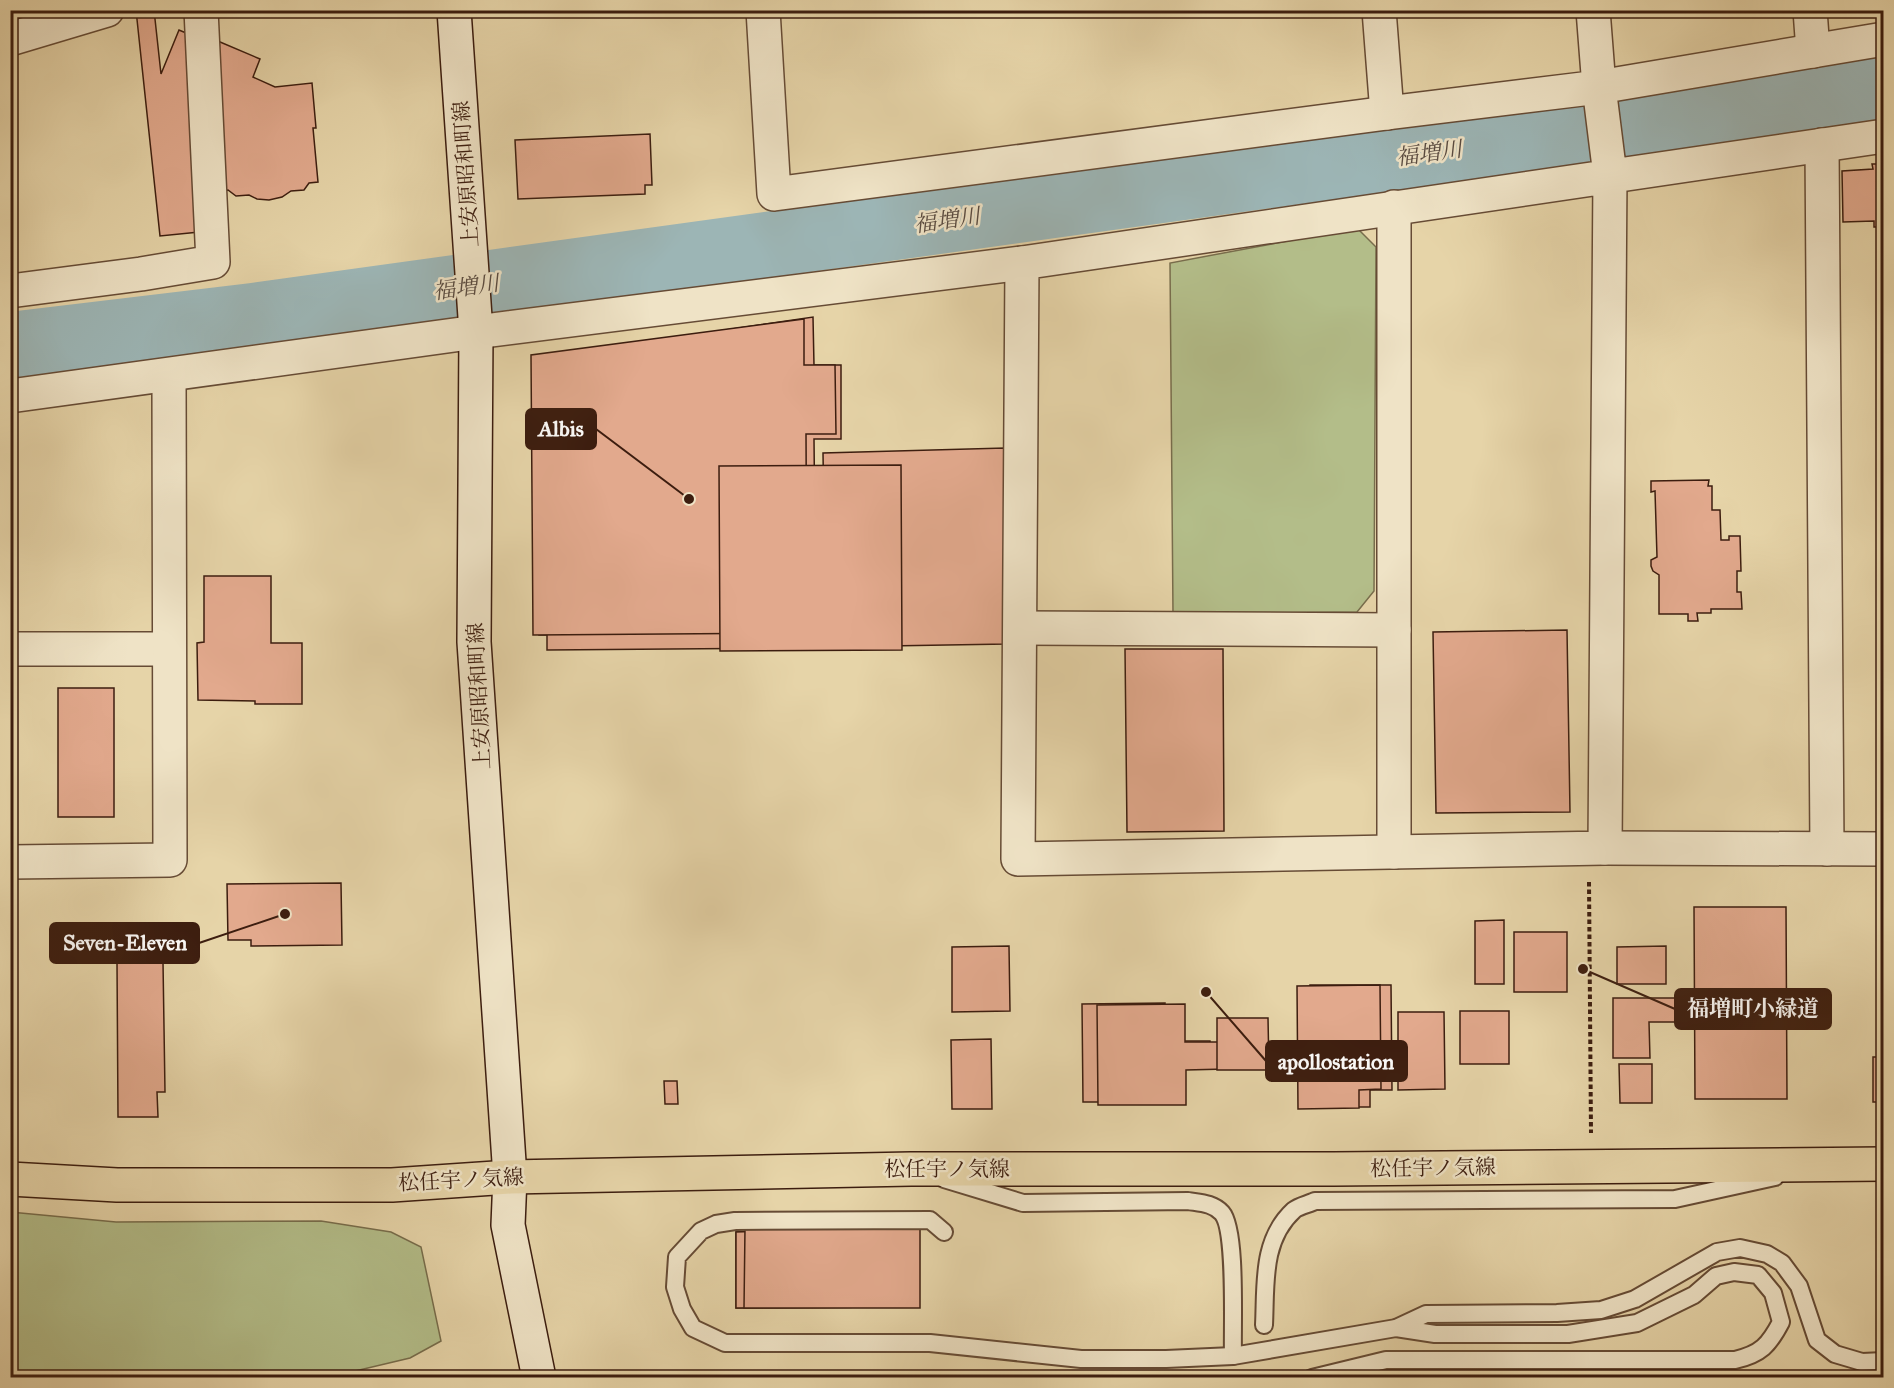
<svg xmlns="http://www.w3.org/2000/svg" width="1894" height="1388" font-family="'IM FELL Great Primer','Noto Serif JP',serif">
	<rect width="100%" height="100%" fill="#e6d4a8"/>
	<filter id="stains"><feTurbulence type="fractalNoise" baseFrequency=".00333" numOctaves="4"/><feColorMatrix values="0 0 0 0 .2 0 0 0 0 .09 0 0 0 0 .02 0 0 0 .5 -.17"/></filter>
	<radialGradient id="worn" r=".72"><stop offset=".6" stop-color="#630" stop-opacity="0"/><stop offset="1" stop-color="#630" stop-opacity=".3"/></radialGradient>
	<!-- green -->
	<g fill="#b3bd89" stroke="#786d4c" stroke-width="1.5">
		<path d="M1357 228 1376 247 1374 591 1357 612 1173 614 1170 263Z"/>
		<path d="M10 1212 116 1222 321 1221 391 1232 421 1247 441 1341 410 1358 351 1372H11Z"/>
	</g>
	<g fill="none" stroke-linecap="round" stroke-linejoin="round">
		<!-- river -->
		<path stroke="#9cb5b5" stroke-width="66" d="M10 345 253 316 1884 90"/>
	</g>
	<!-- building -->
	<g fill="#e2a98d" stroke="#3c1d0f" stroke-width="1.5">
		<path d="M136 10H154L161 74 179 30 210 43 213 39 260 59 253 77 275 87 312 83 316 128H313L318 182 309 183 304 190 291 191 282 197 269 200 257 199 249 195 236 196 228 190 216 191 219 230 160 236Z"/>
		<path d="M650 134 652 185H645V194L518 199 515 140Z"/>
		<path d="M1872 164H1884V229L1883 227H1874V221L1843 222 1842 171 1873 169Z"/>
		<path d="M813 317 814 365H841V439H814L816 633H808V648L547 650V635H539L536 358Z"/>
		<path d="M804 319V365H835L836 434H806L807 633 533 635 531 355Z"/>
		<path d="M1005 448 1007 644 826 647 823 453Z"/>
		<path d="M901 465 902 650 720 651 719 466Z"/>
		<path d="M1709 480 1708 486H1712V510H1720L1721 540H1729V536H1740L1741 571H1737V592H1741L1742 609H1711V613H1697L1698 621H1688V614H1659V575L1653 571 1651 566V560L1657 557 1655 491 1651 492V481Z"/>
		<path d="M204 576H271V643H302V704H255V701L198 700 197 643 204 642Z"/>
		<path d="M1567 630 1570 812 1436 813 1433 632Z"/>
		<path d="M1125 649H1223L1224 831 1127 832Z"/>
		<rect x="58" y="688" width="56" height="129"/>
		<path d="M341 883 342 945 251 946V940H228L227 884Z"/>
		<path d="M1694 907H1786L1787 1099H1695Z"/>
		<path d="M1504 920V984H1475V921Z"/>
		<rect x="1514" y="932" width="53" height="60"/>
		<path d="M1009 946 1010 1011 952 1012V947Z"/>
		<path d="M1666 946V984H1617V947Z"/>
		<path d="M117 962H163L165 1092H157L158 1117H118Z"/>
		<path d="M1310 985H1391L1392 1090H1370V1107H1311Z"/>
		<path d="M1380 985 1381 1089 1359 1090V1108L1298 1109 1297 986Z"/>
		<path d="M1613 998H1683V1022H1649L1650 1058H1613Z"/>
		<path d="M1165 1003V1041H1210L1211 1069H1165V1102H1083L1082 1004Z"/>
		<path d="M1185 1004V1042H1225L1226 1069 1186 1070V1105H1098L1097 1005Z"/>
		<rect x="1460" y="1011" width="49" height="53"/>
		<path d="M1398 1012H1444L1445 1089 1398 1090Z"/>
		<path d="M1217 1018H1268L1269 1070H1217Z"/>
		<path d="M991 1039 992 1109H952L951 1040Z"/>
		<rect x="1873" y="1057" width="11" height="45"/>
		<path d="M1619 1064H1652V1103H1620Z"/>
		<path d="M664 1081H677L678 1104H665Z"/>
		<path d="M829 1216 851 1217V1231H904V1307L736 1308V1232L763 1231 762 1217H788L787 1231H828Z"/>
		<path d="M829 1216 851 1217V1231H904V1307L736 1308V1232L763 1231 762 1217H788L787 1231H828Z"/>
		<path d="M745 1228 920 1229V1308H744Z"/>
	</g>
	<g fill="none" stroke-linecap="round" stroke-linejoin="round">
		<defs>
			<g id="lane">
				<path d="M944 1179 1023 1203 1188 1201C1200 1203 1213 1203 1222 1213 1237 1230 1232 1329 1233 1356"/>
				<path d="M944 1232 930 1220 735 1221 716 1224 701 1231 677 1257 675 1287 682 1309 693 1328 725 1343H930L1081 1359H1166L1233 1356 1396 1328 1426 1314 1557 1313 1601 1310 1635 1299 1717 1252 1740 1248 1767 1254 1782 1263 1799 1286 1817 1340 1835 1354 1862 1362 1884 1361"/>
				<path d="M1264 1325C1266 1285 1261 1240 1294 1210 1299 1206 1309 1204 1315 1201L1675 1199 1775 1177"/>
				<path d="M1312 1378 1386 1360H1735C1761 1354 1769 1345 1781 1322L1773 1293 1758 1275 1734 1272 1716 1276 1694 1295 1637 1323 1568 1334H1435L1396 1328"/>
			</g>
			<g id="street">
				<path d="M763 10 774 194 1387 113 1599 87 1593 10"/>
				<path d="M1379 10 1387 113"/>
				<path d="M1810 10 1813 51"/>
				<path d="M10 39 107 10"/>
				<path d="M1884 39 1599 87 1610 175 1605 848 1018 859 1022 263 1884 136"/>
				<path d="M1822 145 1827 849"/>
				<path d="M10 291 141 274 213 262 201 10"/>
				<path d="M10 396 476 332 1022 263"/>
				<path d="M1021 628 1394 630"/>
				<path d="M10 649H169"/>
				<path d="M1605 848 1884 849"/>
				<path d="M1394 852V207"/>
				<path d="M10 862 170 860 169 375"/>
			</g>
			<path id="secondary" d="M454 10 476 332 474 642 510 1177 508 1225 539 1378"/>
			<path id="primary" d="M10 1179 117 1185H392L510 1177 911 1169H1334L1884 1164"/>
		</defs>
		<!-- lane casing -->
		<use href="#lane" stroke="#664b35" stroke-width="20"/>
		<!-- street casing -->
		<use href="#street" stroke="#664b35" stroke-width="36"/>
		<!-- secondary casing -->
		<use href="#secondary" stroke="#3c1d0f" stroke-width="36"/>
		<!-- primary casing -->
		<use href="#primary" stroke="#3c1d0f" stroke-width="36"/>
		<!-- path -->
		<path stroke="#3c1d0f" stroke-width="4" stroke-dasharray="4.5 3" stroke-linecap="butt" d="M1589 882 1591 1133"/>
		<!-- lane -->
		<use href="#lane" stroke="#efe3c6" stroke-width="16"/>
		<!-- street -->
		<use href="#street" stroke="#efe3c6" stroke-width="33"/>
		<!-- secondary -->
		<use href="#secondary" stroke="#efe3c6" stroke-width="33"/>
		<!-- primary -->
		<use href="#primary" stroke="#e6d4a8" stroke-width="33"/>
	</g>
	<g text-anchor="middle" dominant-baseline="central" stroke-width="5" stroke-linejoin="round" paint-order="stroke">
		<!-- street labels -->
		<g font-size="21" fill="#3c1d0f" stroke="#efe3c6">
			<text transform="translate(466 174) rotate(-94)">上安原昭和町線</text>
			<text transform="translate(479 696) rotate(-93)">上安原昭和町線</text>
			<text transform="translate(1433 1168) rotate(-1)">松任宇ノ気線</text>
			<text x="947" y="1169">松任宇ノ気線</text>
			<text transform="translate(461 1180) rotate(-3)">松任宇ノ気線</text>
		</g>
		<!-- water labels -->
		<g font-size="22" font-style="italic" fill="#594b41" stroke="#efe3c6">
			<text transform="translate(1429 153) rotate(-8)">福増川</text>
			<text transform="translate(947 220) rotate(-8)">福増川</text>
			<text transform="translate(466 287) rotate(-8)">福増川</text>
		</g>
	</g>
	<!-- callouts -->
	<path fill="none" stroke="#3c1d0f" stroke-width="2" d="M689 499L596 429M285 914L199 943M1583 969L1675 1009M1206 992L1266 1061"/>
	<g fill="#3c1d0f" stroke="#efe3c6" stroke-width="2">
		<circle cx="689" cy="499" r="6"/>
		<circle cx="285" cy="914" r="6"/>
		<circle cx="1583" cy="969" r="6"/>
		<circle cx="1206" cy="992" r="6"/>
	</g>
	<g fill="#3c1d0f" stroke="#3c1d0f" stroke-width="2">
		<rect x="526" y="409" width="70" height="40" rx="6"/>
		<rect x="50" y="923" width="149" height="40" rx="6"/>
		<rect x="1675" y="989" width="156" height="40" rx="6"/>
		<rect x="1266" y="1041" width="141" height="40" rx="6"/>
	</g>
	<g font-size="22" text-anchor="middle" font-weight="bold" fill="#fff">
		<text x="561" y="436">Albis</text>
		<text x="125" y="950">Seven-Eleven</text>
		<text x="1753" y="1016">福増町小緑道</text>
		<text x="1336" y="1069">apollostation</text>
	</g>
	<!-- margin -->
	<rect width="1894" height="1388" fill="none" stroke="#e6d4a8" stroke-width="36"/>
	<rect x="12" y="12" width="1870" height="1364" fill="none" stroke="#3c1d0f" stroke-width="3"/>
	<rect x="18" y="18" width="1858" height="1352" fill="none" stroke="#3c1d0f" stroke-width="1.5"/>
	<rect width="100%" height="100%" filter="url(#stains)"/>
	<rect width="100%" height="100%" fill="url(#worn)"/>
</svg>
